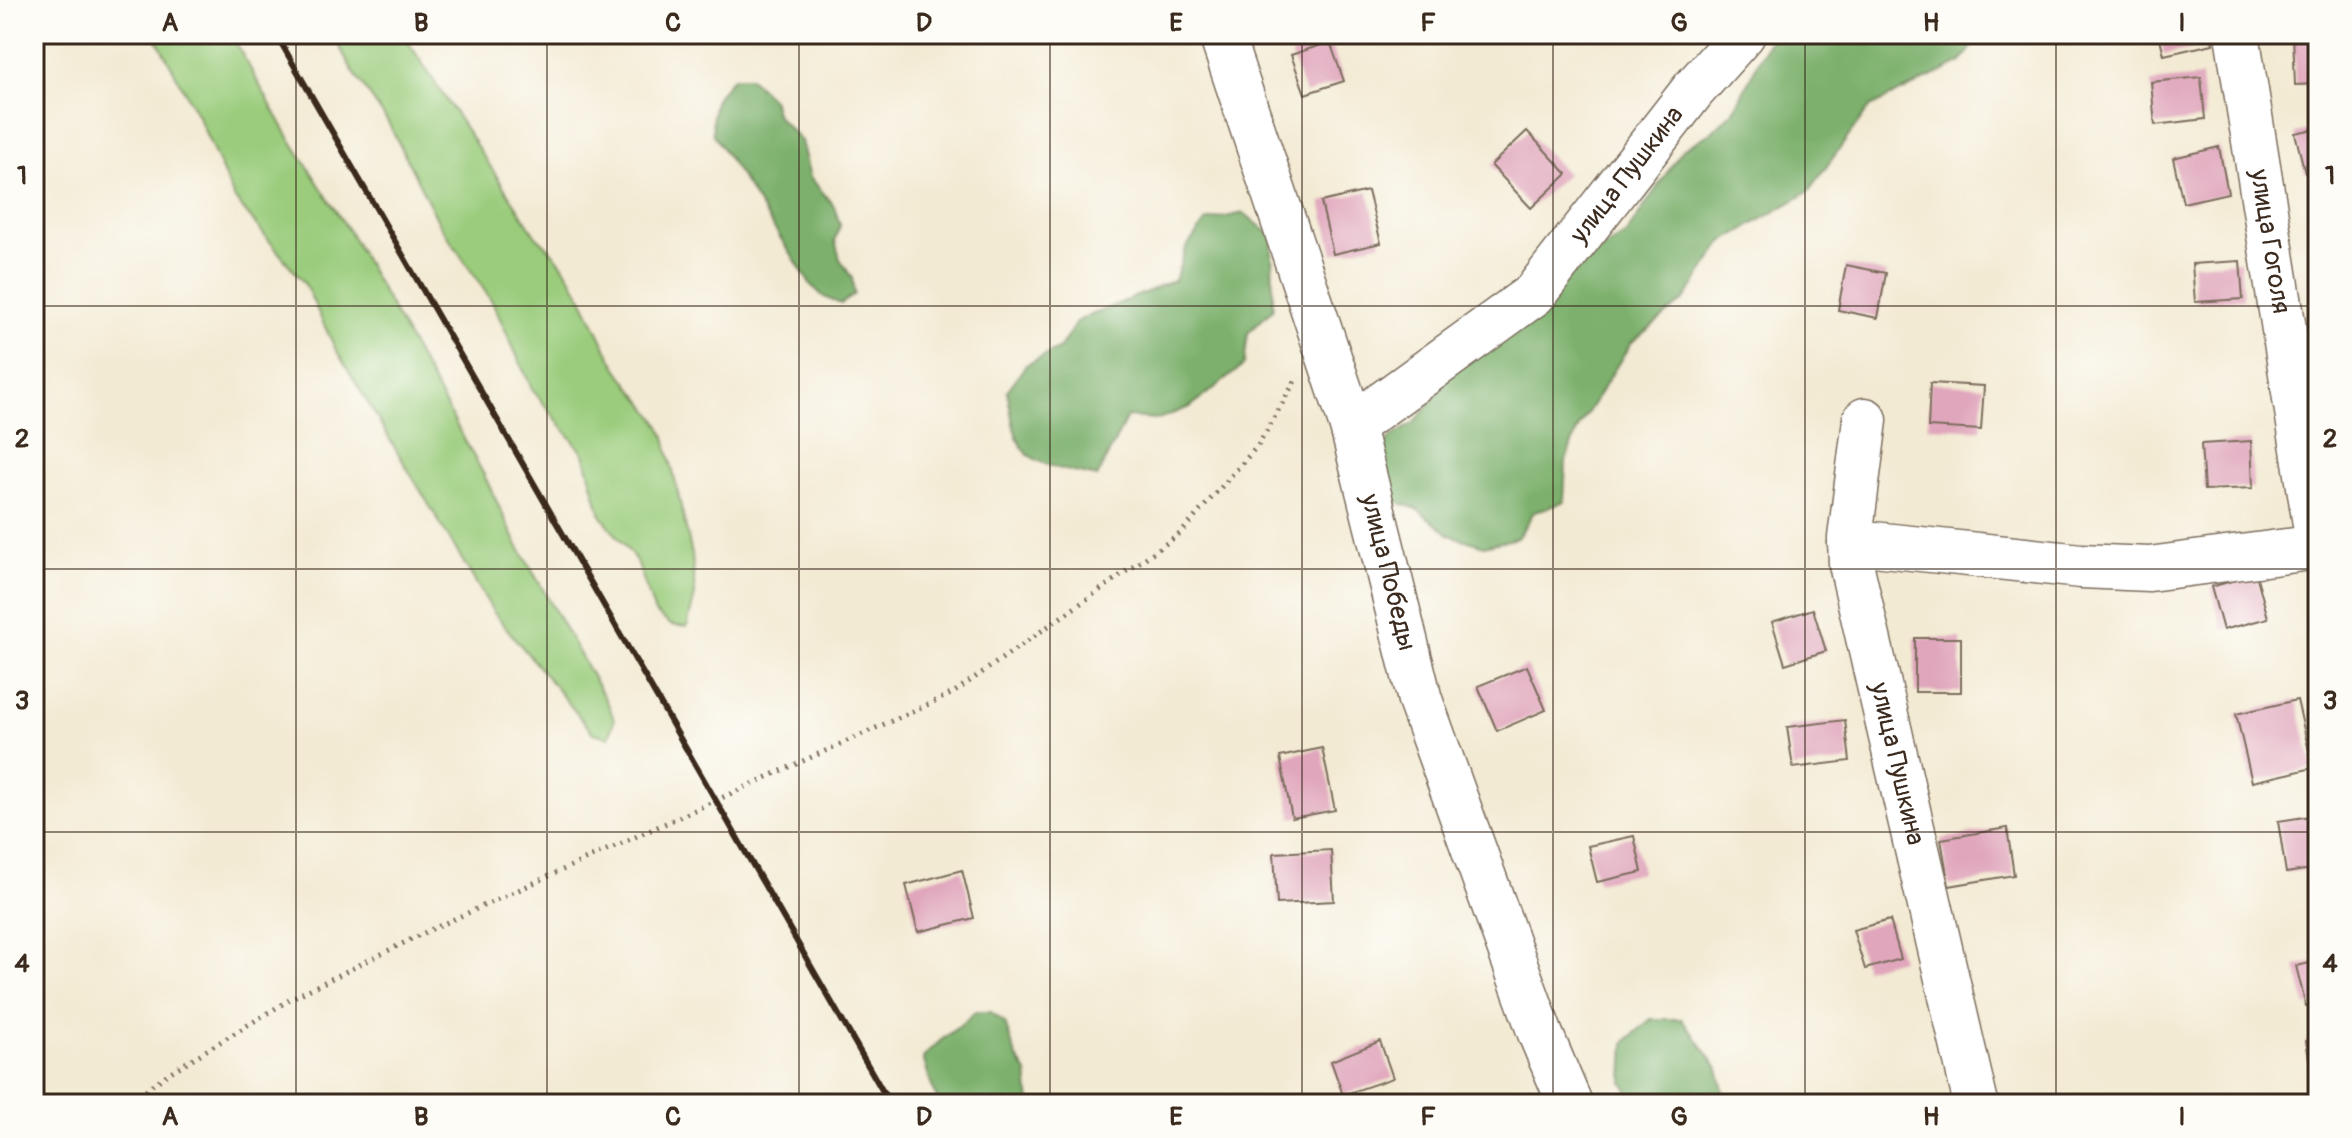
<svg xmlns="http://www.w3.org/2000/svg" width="2352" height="1138" font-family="Pangolin,sans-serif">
	<rect width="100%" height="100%" fill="#fdfcf7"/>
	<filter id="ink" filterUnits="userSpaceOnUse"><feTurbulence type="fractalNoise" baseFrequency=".0125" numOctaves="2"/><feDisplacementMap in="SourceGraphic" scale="16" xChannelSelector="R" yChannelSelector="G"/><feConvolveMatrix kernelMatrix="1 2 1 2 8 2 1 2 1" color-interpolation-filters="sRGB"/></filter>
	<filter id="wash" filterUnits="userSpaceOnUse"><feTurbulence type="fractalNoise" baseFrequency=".006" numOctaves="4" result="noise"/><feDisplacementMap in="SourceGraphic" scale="32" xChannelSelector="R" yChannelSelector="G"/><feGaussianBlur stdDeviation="1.8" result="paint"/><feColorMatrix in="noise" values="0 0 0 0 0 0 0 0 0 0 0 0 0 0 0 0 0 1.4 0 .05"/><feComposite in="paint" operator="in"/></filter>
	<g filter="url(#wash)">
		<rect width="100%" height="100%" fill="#f3ead3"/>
		<!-- green -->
		<g fill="#9acc7c" stroke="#6a7b4d" stroke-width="2">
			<path d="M154 34H231L287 134 350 233 484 475 516 542 609 706 614 720 609 737 593 733 494 613 335 348 305 284 234 198 199 118Z"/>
			<path d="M333 34H403L536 236C578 271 589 321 616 366 631 391 654 409 665 437L692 555 695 595 687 627 671 625 655 613 637 562 601 515 584 454 532 389 493 303 440 225 388 122 352 70Z"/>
		</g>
		<!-- forest -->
		<g fill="#7bb06c" stroke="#5b6d45" stroke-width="2">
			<path d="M1783 34H1982L1960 63 1870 107 1808 192 1723 242 1684 300 1631 343 1577 430 1566 461 1564 502 1534 512 1517 538 1484 546 1450 535 1417 509 1397 502 1381 471 1388 439 1415 422 1457 368 1566 272 1626 234 1682 150 1712 132 1735 109 1768 42Z"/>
			<path d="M734 77H749L772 99 777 116 801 141 810 177 834 206 840 225 835 241 840 259 852 278 854 294 841 304 824 297 811 285 713 134C711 105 713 97 734 77Z"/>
			<path d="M1244 213 1272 236 1273 309 1248 333 1244 365 1190 407 1158 419 1127 417 1097 477C1075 471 1035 468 1022 447 1012 431 1011 409 1007 391L1026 365 1060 348 1077 321 1175 280 1186 248 1206 221Z"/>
			<path d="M975 1012H991L1005 1023 1016 1056 1027 1073 1030 1104H941L934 1093 923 1058C938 1039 959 1029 975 1012Z"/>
			<path d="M1651 1019H1682L1718 1068 1726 1104H1637L1623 1083 1625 1042Z"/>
		</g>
		<g id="blocks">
			<!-- building -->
			<g fill="#e0a6bc">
				<path d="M1249 34H1284L1254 46Z"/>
				<path d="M2159 34H2211L2213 44 2164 55Z"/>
				<path d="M2293 34H2318V84L2295 85Z"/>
				<path d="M1330 42 1344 81 1305 94 1291 55Z"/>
				<path d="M2201 77 2205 119 2155 125 2151 82Z"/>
				<path d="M2318 128V170L2305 173 2295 133Z"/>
				<path d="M1527 131 1567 174 1531 208 1491 165Z"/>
				<path d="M2219 147 2228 193 2183 203 2173 158Z"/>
				<path d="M1368 191 1381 243 1333 254 1321 202Z"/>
				<path d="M2240 261 2243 299 2195 302 2192 264Z"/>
				<path d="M1846 265 1886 273 1878 318 1838 310Z"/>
				<path d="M1930 383 1984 386 1981 430 1928 427Z"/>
				<path d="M2251 441 2253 488 2204 490 2201 444Z"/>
				<path d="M2256 574 2268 618 2223 630 2211 587Z"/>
				<path d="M1813 609 1826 651 1785 664 1772 622Z"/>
				<rect x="1915" y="638" width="46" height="54"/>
				<path d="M1527 666 1546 710 1497 731 1478 686Z"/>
				<path d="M2297 700 2313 768 2252 782 2236 714Z"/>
				<path d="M1845 720 1850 761 1793 768 1787 727Z"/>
				<path d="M1322 748 1335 810 1292 818 1280 757Z"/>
				<path d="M2318 815V868L2286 873 2278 821Z"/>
				<path d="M2007 828 2014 875 1949 886 1941 839Z"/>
				<path d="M1634 836 1642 872 1597 882 1588 846Z"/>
				<path d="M1331 850 1334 901 1277 904 1274 853Z"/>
				<path d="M962 870 974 918 918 932 906 885Z"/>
				<path d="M1890 920 1901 959 1865 969 1853 930Z"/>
				<path d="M2318 961V1003L2306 1006 2296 966Z"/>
				<path d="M2318 1039V1092L2315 1093 2306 1041Z"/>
				<path d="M1380 1041 1393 1078 1343 1095 1331 1061Z"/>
			</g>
		</g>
	</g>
	<g filter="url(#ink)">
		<use href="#blocks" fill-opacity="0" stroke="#7b6d5d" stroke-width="2"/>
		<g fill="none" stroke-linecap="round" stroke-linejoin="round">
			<defs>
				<g id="minor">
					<path id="s1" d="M1221 34 1352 426 1420 700 1540 1033 1570 1104"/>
					<path id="s2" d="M2237 34 2318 543"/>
					<path id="s3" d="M1865 420 1850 538 1851 564 1976 1104"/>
					<path id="s4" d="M1352 426 1534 294 1694 89 1743 34"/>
					<path d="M1850 543H1864L2081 566 2149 569 2318 547"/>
				</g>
			</defs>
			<!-- minor casing -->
			<use href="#minor" stroke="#7b6d5d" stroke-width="47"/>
			<!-- path -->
			<path stroke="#7b6d5d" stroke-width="5" stroke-dasharray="2 6" stroke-linecap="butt" d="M126 1104 169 1073 294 997 430 930 953 693 1181 533 1259 444 1295 381"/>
			<!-- minor -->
			<use href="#minor" stroke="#fff" stroke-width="44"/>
			<!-- rail -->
			<path stroke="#3b2a1e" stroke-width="6" d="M276 34 890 1104"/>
		</g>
	</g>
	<!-- grid -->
	<path fill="none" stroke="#3b2a1e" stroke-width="2" stroke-opacity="0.55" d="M296 34V1104M547 34V1104M799 34V1104M1050 34V1104M1302 34V1104M1553 34V1104M1805 34V1104M2056 34V1104M34 306H2318M34 569H2318M34 832H2318"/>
	<g text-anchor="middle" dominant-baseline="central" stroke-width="7" stroke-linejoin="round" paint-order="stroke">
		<!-- street labels -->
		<g font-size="26" fill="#3b2a1e" stroke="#fdfcf7">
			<text stroke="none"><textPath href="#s4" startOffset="376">улица Пушкина</textPath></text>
			<text stroke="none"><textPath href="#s2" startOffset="210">улица Гоголя</textPath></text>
			<text stroke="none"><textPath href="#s1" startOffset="564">улица Победы</textPath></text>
			<text stroke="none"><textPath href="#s3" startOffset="350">улица Пушкина</textPath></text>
		</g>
	</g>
	<!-- margin -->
	<rect width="2352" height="1138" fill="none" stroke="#fdfcf7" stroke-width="88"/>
	<rect x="44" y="44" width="2264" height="1050" fill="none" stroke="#3b2a1e" stroke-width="3"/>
	<g font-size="26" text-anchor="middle" font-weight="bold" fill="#3b2a1e">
		<text x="170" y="31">A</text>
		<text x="421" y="31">B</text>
		<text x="673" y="31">C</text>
		<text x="924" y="31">D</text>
		<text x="1176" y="31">E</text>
		<text x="1428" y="31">F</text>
		<text x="1679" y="31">G</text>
		<text x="1931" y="31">H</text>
		<text x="2182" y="31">I</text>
		<text x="22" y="184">1</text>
		<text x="2330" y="184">1</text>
		<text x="22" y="447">2</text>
		<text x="2330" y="447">2</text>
		<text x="22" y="709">3</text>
		<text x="2330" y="709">3</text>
		<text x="22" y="972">4</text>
		<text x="2330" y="972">4</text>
		<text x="170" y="1125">A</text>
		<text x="421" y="1125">B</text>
		<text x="673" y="1125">C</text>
		<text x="924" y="1125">D</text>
		<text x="1176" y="1125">E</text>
		<text x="1428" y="1125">F</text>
		<text x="1679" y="1125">G</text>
		<text x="1931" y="1125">H</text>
		<text x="2182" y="1125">I</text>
	</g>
</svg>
